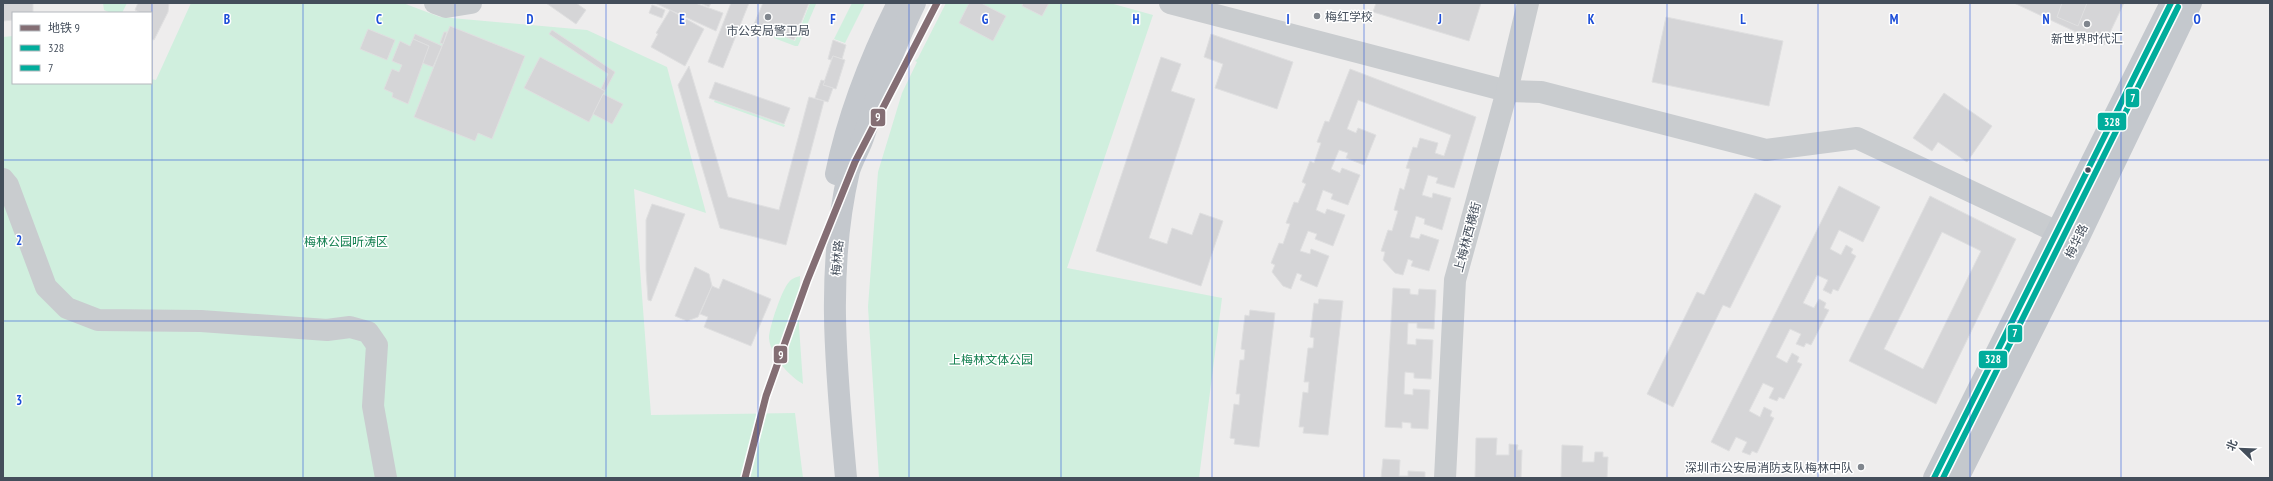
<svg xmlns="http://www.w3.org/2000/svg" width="2273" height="481" font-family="'PT Sans Narrow','Noto Sans SC',sans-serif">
	<rect width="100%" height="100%" fill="#eeeded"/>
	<!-- green -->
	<g fill="#d0efde">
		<path d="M103 3H127L122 13H111L104 10Z"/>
		<path d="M191 3H403L440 17 587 30 667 67 706 213 634 189 651 415 795 413 803 478H3V37L13 36V83H151V79L156 80Z"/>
		<path d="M810 3 816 4 798 46H795L774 38 776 33 795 41Z"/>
		<path d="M852 3H865L845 43 834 39Z"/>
		<path d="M946 3H1110L1153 15 1067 268 1222 298 1199 478H879L868 307 878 172 902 93 917 62 915 61 918 58Z"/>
		<path d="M715 100 785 125 784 127 714 102Z"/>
		<path d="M800 276 799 326 803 384C789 376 770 355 769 338 769 328 782 289 789 282 791 279 796 277 800 276Z"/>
	</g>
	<!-- building -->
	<g fill="#d5d5d7" stroke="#dfdfe0" fill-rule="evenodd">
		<path d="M3 3H33V13H13V20L3 21Z"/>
		<path d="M138 3H169L168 12 154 40 151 39V13H141L135 10Z"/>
		<path d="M546 3H576L586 10 576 24Z"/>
		<path d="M655 3H695L723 13 716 31Z"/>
		<path d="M700 3H711L709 7Z"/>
		<path d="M731 3H749L723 68 708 62Z"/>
		<path d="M763 3H809L794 40 754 24Z"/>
		<path d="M969 3H981L1006 16 993 41 959 23Z"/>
		<path d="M1023 3H1049L1042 16 1022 6Z"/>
		<path d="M1376 3H1481L1469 41 1373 12Z"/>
		<path d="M2014 3H2124L2104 45Z"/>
		<path d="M2062 3H2087L2078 26 2057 17Z"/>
		<path d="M652 5 665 10 662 18 649 13Z"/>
		<path d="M670 10 704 29 685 66 651 47 658 34 656 33Z"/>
		<path d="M1666 17 1783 41 1769 106 1652 82Z"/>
		<path d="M450 26 525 56 492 139 478 133 475 141 414 117Z"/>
		<path d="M368 29 395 40 387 60 360 49Z"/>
		<path d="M552 30 615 72 605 91 601 89 608 74 549 34Z"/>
		<path d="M444 32H447L443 44 440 43Z"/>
		<path d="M415 34 442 46 433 67 422 63 429 46 413 39Z"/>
		<path d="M1211 34 1293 62 1277 109 1215 88 1223 64 1204 57Z"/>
		<path d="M413 39 429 46 408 104 392 97 393 93 384 89 392 69 399 72 402 65 392 61 400 41 410 46Z"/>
		<path d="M833 40 846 45 842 59 833 56 831 60 828 59Z"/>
		<path d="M833 56 845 60 836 89 823 85Z"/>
		<path d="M540 57 605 91 589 122 524 88Z"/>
		<path d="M1161 57 1181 64 1171 91 1195 99 1149 238 1167 244 1172 228 1192 235 1200 213 1223 221 1201 286 1096 251Z"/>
		<path d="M689 66 728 197 779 210 809 97 824 101 786 245 720 228 678 85Z"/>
		<path d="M1350 69 1476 117 1454 188 1436 183 1438 178 1428 175 1422 195 1432 198 1433 193 1451 198 1442 230 1424 224 1425 219 1416 216 1410 237 1419 239 1421 234 1439 240 1429 271 1411 266 1413 261 1408 259 1403 275 1395 273 1383 260 1385 252 1381 251 1388 230 1392 231 1398 211 1394 210 1400 188 1404 190 1410 169 1406 168 1413 147 1417 148 1420 138 1438 143 1435 153 1444 156 1451 135 1358 100 1347 129 1356 133 1358 128 1376 135 1364 165 1346 158 1348 153 1339 150 1331 169 1340 173 1342 168 1360 175 1348 205 1331 199 1333 194 1323 190 1316 210 1325 214 1327 209 1345 215 1333 246 1315 239 1317 234 1308 231 1300 251 1310 254 1311 249 1329 256 1317 287 1300 280 1302 275 1297 273 1291 289 1283 286 1272 272 1275 265 1271 263 1279 243 1283 244 1290 224 1286 223 1294 202 1298 203 1306 184 1302 182 1310 161 1314 163 1321 143 1317 142 1325 121 1329 122Z"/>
		<path d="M821 80 825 81 823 85 833 88 828 102 815 98Z"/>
		<path d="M715 82 790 108 784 124 709 98Z"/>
		<path d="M1944 93 1992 126 1967 162 1938 142 1932 151 1913 138Z"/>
		<path d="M603 94 623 104 612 124 593 114Z"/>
		<path d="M1839 186 1880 207 1863 242 1839 230 1830 249 1841 255 1846 245 1853 249 1851 253 1856 256 1838 291 1833 289 1831 294 1823 290 1828 280 1817 275 1803 303 1814 308 1819 299 1826 303 1824 308 1829 310 1811 345 1806 343 1804 347 1796 344 1801 334 1790 329 1776 357 1787 363 1792 353 1799 357 1797 362 1802 364 1784 399 1779 397 1777 401 1769 398 1774 388 1763 383 1749 411 1760 417 1764 407 1772 411 1770 416 1774 418 1757 453 1752 451 1750 455 1742 452 1747 442 1736 437 1729 451 1711 442Z"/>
		<path d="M1755 193 1781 206 1730 308 1723 305 1673 407 1647 394 1697 292 1704 295Z"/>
		<path d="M1930 196 2016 239 1936 404 1849 361ZM1942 232 1981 251 1923 369 1884 349Z"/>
		<path d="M652 204 685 214 651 301 648 300 646 269V220Z"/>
		<path d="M695 267 709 274 712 286 698 317 687 321 675 316Z"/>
		<path d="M723 279 771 299 751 346 704 327 708 317 700 314 712 286 719 289Z"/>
		<path d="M1393 288 1410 289V294L1418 295 1419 289 1436 290 1434 329 1417 328V323H1408L1407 344 1416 345V339L1433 340 1431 379 1414 378V373L1405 372 1404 394 1413 395V389L1430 390 1428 429 1411 428V423L1402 422V428L1385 427Z"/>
		<path d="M1319 299 1343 301 1328 435 1303 433 1304 427H1299L1303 392 1308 393 1309 382H1304L1308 348H1313L1314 338 1310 337 1314 303 1318 304Z"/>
		<path d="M1250 310 1275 313 1259 447 1234 444 1235 439 1230 438 1234 404 1239 405 1240 394H1236L1240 360H1244L1245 350 1241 349 1245 315 1249 316Z"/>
		<path d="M1476 438H1497L1496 455H1509V444L1518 445 1517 450H1522L1521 478H1475Z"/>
		<path d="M1562 445 1583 446 1582 462H1594L1595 452H1603V457H1608L1607 478H1561Z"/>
		<path d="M1383 459 1400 460 1399 476H1408V471L1425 472V478H1381Z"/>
	</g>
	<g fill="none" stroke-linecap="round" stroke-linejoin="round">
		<!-- minor -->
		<g stroke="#c9cccf" stroke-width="22">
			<path d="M435 3 446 7 471 3"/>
			<path d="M1170 3 1507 91 1541 92 1766 150 1857 138 2057 232"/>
			<path d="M3 179 8 185 46 287 67 308 98 320 201 321 327 330 350 327 368 332 377 345 373 406 386 478"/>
			<path d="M1445 478 1455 280 1507 91 1528 3"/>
		</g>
		<!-- major -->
		<g stroke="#c4c8cd" stroke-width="22">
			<path d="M836 174C848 115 871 57 898 3"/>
			<path d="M846 478C837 376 825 273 849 171 853 158 860 148 864 135 879 90 894 46 915 3"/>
			<path d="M1934 478 2171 3"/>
			<path d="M1958 478 2077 241 2191 3"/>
		</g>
		<defs>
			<path id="bus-1" d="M1934 478 2171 3"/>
			<path id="bus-2" d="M1943 478 2178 7"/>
		</defs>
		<!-- bus-1 casing -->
		<use href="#bus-1" stroke="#fff" stroke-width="9"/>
		<!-- bus-2 casing -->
		<use href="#bus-2" stroke="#fff" stroke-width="9"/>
		<!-- bus-1 -->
		<use href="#bus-1" stroke="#01ad9c" stroke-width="6"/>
		<!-- bus-2 -->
		<use href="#bus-2" stroke="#01ad9c" stroke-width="6"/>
		<defs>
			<path id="metro-1" d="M745 478 766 396 807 281 855 162 937 3"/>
		</defs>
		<!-- metro-1 casing -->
		<use href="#metro-1" stroke="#fff" stroke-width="10"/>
		<!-- metro-1 -->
		<use href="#metro-1" stroke="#846e74" stroke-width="7"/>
	</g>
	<!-- grid -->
	<path fill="none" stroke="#1d4ed8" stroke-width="1" stroke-opacity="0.55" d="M152 3V478M303 3V478M455 3V478M606 3V478M758 3V478M909 3V478M1061 3V478M1212 3V478M1364 3V478M1515 3V478M1667 3V478M1818 3V478M1970 3V478M2121 3V478M3 160H2270M3 321H2270"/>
	<!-- markers -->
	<g fill="#80868e" stroke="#fff" stroke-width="1.5">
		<circle cx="1317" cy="16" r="4"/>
		<circle cx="768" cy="17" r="4"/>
		<circle cx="2087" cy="24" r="4"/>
		<circle cx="1861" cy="467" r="4"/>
	</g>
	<circle fill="#444e5b" stroke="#fff" stroke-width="1.5" cx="2088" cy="170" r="3.5"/>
	<g text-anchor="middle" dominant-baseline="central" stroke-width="3" stroke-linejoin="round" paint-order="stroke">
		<!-- poi labels -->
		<g font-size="12" fill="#444e5b" stroke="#fff">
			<text x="1325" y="16" text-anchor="start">梅红学校</text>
			<text x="768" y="30">市公安局警卫局</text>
			<text x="2087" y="38">新世界时代汇</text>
			<text x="1853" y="467" text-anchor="end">深圳市公安局消防支队梅林中队</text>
		</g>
		<!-- street labels -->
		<g font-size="12" fill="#444e5b" stroke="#fff">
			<text transform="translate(1467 237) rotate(-75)">上梅林西横街</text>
			<text transform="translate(2076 241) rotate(-64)">梅华路</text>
			<text transform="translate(837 258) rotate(-85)">梅林路</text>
		</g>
		<!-- park labels -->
		<g font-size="12" fill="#127f4f" stroke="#fff">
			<text x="346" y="241">梅林公园听涛区</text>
			<text x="991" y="359">上梅林文体公园</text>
		</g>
	</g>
	<g font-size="13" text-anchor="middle" font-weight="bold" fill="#1d4ed8" stroke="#fff" stroke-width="3" stroke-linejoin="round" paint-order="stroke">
		<text x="227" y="24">B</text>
		<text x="379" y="24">C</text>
		<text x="530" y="24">D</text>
		<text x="682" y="24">E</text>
		<text x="833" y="24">F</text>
		<text x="985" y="24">G</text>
		<text x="1136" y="24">H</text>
		<text x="1288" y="24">I</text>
		<text x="1440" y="24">J</text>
		<text x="1591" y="24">K</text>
		<text x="1743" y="24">L</text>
		<text x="1894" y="24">M</text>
		<text x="2046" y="24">N</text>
		<text x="2197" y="24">O</text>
		<text x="19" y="245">2</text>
		<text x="19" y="405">3</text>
	</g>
	<g stroke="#fff" stroke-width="1.5">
		<rect x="2125" y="88" width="15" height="20" rx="4" fill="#01ad9c"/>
		<rect x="870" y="108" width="16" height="19" rx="4" fill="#846e74"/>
		<rect x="2097" y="112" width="30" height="19" rx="4" fill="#01ad9c"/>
		<rect x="2007" y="324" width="16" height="19" rx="4" fill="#01ad9c"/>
		<rect x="773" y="345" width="15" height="19" rx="4" fill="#846e74"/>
		<rect x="1978" y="350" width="30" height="19" rx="4" fill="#01ad9c"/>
	</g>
	<g font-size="11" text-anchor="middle" font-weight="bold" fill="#fff">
		<text x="2133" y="102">7</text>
		<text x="878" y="121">9</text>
		<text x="2112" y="126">328</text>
		<text x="2015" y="337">7</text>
		<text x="781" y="359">9</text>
		<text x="1993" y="363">328</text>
	</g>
	<!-- border -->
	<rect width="2273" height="481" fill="none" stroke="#444e5b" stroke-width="8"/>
	<!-- legend -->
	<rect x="12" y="12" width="140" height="72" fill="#ffffff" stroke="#b4b8bd"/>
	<rect x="20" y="25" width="20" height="6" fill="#846e74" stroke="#b4b8bd"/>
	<text x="48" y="32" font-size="12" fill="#444e5b">地铁 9</text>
	<rect x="20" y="45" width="20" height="6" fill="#01ad9c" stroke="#b4b8bd"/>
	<text x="48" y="52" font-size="12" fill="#444e5b">328</text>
	<rect x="20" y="65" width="20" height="6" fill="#01ad9c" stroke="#b4b8bd"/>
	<text x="48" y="72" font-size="12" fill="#444e5b">7</text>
	<!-- north arrow -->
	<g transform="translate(2241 449) rotate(293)" stroke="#ffffff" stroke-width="3" paint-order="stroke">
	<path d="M0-3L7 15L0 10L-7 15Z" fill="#444e5b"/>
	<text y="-6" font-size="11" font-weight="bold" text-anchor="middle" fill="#444e5b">北</text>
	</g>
</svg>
